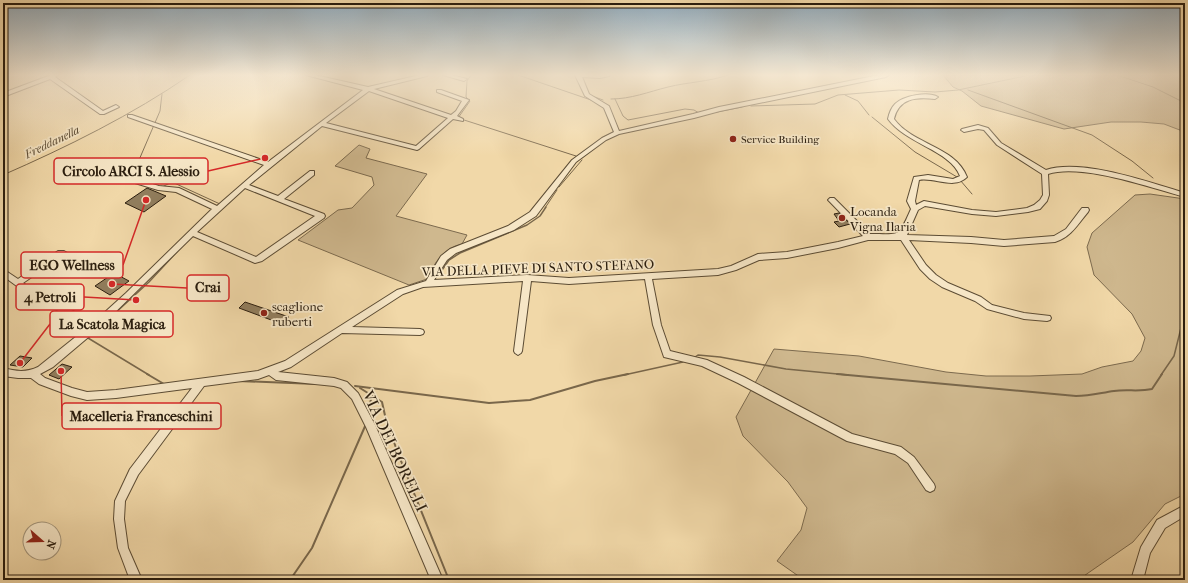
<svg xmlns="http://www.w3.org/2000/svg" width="1188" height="583" font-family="'IM FELL French Canon',serif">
	<rect width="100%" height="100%" fill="#f1d8a8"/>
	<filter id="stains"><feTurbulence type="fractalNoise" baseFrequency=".005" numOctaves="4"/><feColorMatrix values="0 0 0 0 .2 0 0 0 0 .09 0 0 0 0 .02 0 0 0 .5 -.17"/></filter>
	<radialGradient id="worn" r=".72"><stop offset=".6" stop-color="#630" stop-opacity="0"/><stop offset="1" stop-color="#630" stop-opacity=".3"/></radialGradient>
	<!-- green -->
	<g fill="#cfb88e" stroke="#7c6a4e">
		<path d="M943 75H1185V132L1164 124 1141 122H1111L1064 129 981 106 962 91 953 87Z"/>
		<path d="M359 145 370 149 366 158 427 174 396 216 467 235 462 244C443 248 435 262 427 279L409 285 298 240 338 210 352 208 374 185 372 177 335 166Z"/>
		<path d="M1150 194 1185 199V494L1165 504 1133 542 1078 580H804L777 561 801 530 807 508 788 482 743 436 736 417 774 349 859 356 946 372 986 376H1030L1082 374 1102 367 1133 361 1141 351 1145 338 1132 314 1094 275 1087 247 1092 233 1135 195Z"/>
	</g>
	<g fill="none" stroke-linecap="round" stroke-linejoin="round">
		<!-- stream-far2 -->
		<g stroke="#79674b" stroke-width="1">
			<path d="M518 75 594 101"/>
			<path d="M1117 75 1153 87 1185 103"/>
			<path d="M583 77 587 90"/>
			<path d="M968 90 1092 135 1132 161 1153 178"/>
			<path d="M845 95 858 101 869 115"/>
			<path d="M592 96 603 100"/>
			<path d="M611 99C631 99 648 92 668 87 688 82 708 82 728 75"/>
			<path d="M615 99 623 116 628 120 685 109 694 110 699 113"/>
			<path d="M751 106 815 104 838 95 899 90 935 92 958 90 1030 75"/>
			<path d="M717 112 742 107"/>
			<path d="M872 117 915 152 957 177"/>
			<path d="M458 118 470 101 466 97 467 81 471 75"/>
			<path d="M461 119 576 156"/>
			<path d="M3 175C67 147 132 115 190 75"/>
			<path d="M960 180 972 194"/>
			<path d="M157 186 133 174 160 111 162 94"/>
			<path d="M162 187 172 182 220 204"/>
			<path d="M559 187 582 160"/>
			<path d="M545 208 557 190"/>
		</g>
		<!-- stream-far1 -->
		<g stroke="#79674b" stroke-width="1.5">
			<path d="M196 233 202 227"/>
			<path d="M440 273 449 260 460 253 527 225 540 216 546 207"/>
			<path d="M695 357 698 355 720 357 786 369 848 375"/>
			<path d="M149 375 88 338 149 282 186 242"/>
			<path d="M624 375 683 362"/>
			<path d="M1161 375 1174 356 1185 312"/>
		</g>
		<!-- stream -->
		<g stroke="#79674b" stroke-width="2">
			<path d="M147 374 164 384"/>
			<path d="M837 374 1076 396C1090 396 1100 393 1114 391 1127 389 1139 392 1152 389L1162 374"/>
			<path d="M238 381 316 384"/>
			<path d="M355 386 489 403 530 400 595 381 628 374"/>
			<path d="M360 388 382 402 386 420 399 456 449 580"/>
			<path d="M369 393 371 399 369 410"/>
			<path d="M290 580 312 548 366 424"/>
		</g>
	</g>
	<!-- building -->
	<g fill="#917e5e" stroke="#2a1d0e">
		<path d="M147 188 166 196 144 212 125 203Z"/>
		<path d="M839 213 850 224 839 227 834 222 839 221 834 214Z"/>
		<path d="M114 273 129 281 110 295 95 286Z"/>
		<path d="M245 302 289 317 282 324 239 308Z"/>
		<path d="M20 356 32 358 23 367 10 365Z"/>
		<path d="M62 364 72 367 59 379 49 375Z"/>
	</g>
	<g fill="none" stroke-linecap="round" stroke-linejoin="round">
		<defs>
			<g id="minor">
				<path d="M51 75H58L55 77 103 111 116 105 119 107 104 114H100L50 79 3 97V93Z"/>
				<path d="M306 75H315L368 87 420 75H428L427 76 374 89 451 115 456 111 462 101 437 92V90H441L469 100 457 116 463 119V121L453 119 419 149 417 150 322 126 249 185 278 196 310 171H314V175L284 199 324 214 325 216 324 218 262 261 255 263 193 236 98 329 53 367 40 374 45 378 72 388 87 392 116 390 258 371 285 361 397 290 426 281 441 256 450 249 508 226 530 212 572 160 602 138 614 132 604 108 585 96 575 75H610L609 76 600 78 582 77 589 94 609 106 619 131 693 114 719 107 879 75H889L886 77 720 111 694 118 619 134 606 140 576 162 536 216 514 230 456 253 447 260 434 280 527 275 569 278 718 269 731 266 758 254 787 252 838 242 863 236 830 202 828 200 830 198H834L870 234C902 234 898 238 911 209L907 201 914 177 928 175 953 179 960 176C950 150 906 144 888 119 889 114 891 108 895 104 903 96 928 91 938 97L935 99C916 97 899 98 894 119 913 145 955 146 967 177 954 190 935 177 919 180L915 201 916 205 924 201 972 210 996 212 1027 208 1034 205 1040 200 1043 195 1042 174 997 145 984 130 978 129 964 132 961 130 962 129 978 125 988 128 1001 143 1046 170C1081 158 1149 182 1185 193V197C1151 188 1082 163 1048 174L1049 195 1047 201 1040 209 1028 212 996 216 972 214 925 206 918 210 907 235 971 237 1004 240 1054 236 1066 229 1082 208H1088L1089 210 1088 212C1078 224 1071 237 1055 242L1004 246 971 243 909 240 926 265 936 275 948 283 981 297 992 305 1024 313 1050 316 1051 318 1050 320 1047 321 1024 319 987 309 975 301 942 287 930 279 920 269 901 240H868L838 248 787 258 759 260 736 270 718 275 652 279 661 325 670 351 707 360 744 377 852 434 901 447 914 457 934 484 935 487 934 490 930 492 926 490 908 463 895 454 847 441 738 383 702 366 664 357 653 325 645 279 569 284 531 281 522 351 521 353 518 355 515 353 514 351 523 281 423 287 403 294 352 327 420 329 423 330 424 332 423 334 420 335 342 333 291 367 278 372 334 378 347 382 358 393 375 425 443 580H431L366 427 352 399 341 388 334 386 276 380 269 375 258 379 204 386 138 475 125 501 124 519 128 548 142 580H130L118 548 114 519 115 501 130 469 192 388 116 398 87 400 71 396 39 384 31 378H18L3 376V368C15 371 26 373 38 367L88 327 29 295 3 276V269L18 279 58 251H64L79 260 80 262 79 264H73L61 257 23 283 35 291 94 322 126 293 212 209 176 192 158 190 135 183V179H137L159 186 179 188 217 206 264 165 128 117V115H132L268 162 363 90ZM369 91 448 118 416 146 326 123ZM245 188 315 216 256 257 197 232Z"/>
				<path d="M443 75H452L467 79 464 81Z"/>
				<path d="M1185 505V516L1165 528 1150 553 1143 580H1131L1141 547 1157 520Z"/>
			</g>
		</defs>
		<!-- minor casing -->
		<use href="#minor" stroke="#5c4c34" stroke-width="2"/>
		<!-- minor -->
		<use href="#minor" fill="#f6e6c6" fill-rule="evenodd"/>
	</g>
	<!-- sky -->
	<linearGradient id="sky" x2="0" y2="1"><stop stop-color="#90a9ba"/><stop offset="0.48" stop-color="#f9edd8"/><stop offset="1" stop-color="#f9edd8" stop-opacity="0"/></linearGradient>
	<rect width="1188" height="156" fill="url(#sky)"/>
	<!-- markers -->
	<g fill="#8f2418" stroke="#f6e6c6" stroke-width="1.5">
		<circle cx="733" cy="139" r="4"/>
		<circle cx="842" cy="218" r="4"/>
		<circle cx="264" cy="313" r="4"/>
	</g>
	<g text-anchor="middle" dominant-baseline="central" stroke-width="3.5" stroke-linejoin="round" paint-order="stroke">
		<!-- far-poi labels -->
		<g font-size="11" fill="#2a1d0e" stroke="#f6e6c6" text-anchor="start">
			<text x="741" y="139">Service Building</text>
		</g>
		<!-- far-water labels -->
		<g font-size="12" font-style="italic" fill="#5e4e37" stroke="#f6e6c6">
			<text transform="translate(52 142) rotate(-26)">Freddanella</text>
		</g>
		<!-- poi labels -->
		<g font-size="13" fill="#2a1d0e" stroke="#f6e6c6" text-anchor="start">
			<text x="850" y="211">Locanda<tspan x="850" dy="15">Vigna Ilaria</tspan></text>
			<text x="272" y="306">scaglione<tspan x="272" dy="15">ruberti</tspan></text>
		</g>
		<!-- street labels -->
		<g font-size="13" fill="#2a1d0e" stroke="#f6e6c6">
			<text transform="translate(538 268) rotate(-2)">VIA DELLA PIEVE DI SANTO STEFANO</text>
		</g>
		<!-- near-street labels -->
		<g font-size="16" fill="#2a1d0e" stroke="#f6e6c6">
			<text transform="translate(395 451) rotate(65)">VIA DEI BORELLI</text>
		</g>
	</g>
	<!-- callouts -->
	<path fill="none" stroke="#d62828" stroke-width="1.5" d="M265 158L208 171M146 200L123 265M112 284L187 288M136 300L84 297M20 363L50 324M61 371L62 416"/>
	<g fill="#d62828" stroke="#f6e6c6" stroke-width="1.5">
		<circle cx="265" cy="158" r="4"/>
		<circle cx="146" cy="200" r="4"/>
		<circle cx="112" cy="284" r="4"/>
		<circle cx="136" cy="300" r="4"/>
		<circle cx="20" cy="363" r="4"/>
		<circle cx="61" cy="371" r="4"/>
	</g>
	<g fill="#f6e6c6" stroke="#d62828" stroke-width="1.5">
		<rect x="54" y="158" width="154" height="26" rx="4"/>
		<rect x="21" y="252" width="102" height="26" rx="4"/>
		<rect x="187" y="275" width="42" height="26" rx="4"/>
		<rect x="16" y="284" width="68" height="26" rx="4"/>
		<rect x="50" y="311" width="123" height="26" rx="4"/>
		<rect x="62" y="403" width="159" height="26" rx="4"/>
	</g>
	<g font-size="14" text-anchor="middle" font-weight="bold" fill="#2a1d0e">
		<text x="131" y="176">Circolo ARCI S. Alessio</text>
		<text x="72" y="270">EGO Wellness</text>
		<text x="208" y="292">Crai</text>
		<text x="50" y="302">4 Petroli</text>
		<text x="112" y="329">La Scatola Magica</text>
		<text x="141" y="421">Macelleria Franceschini</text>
	</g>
	<!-- margin -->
	<rect width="1188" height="583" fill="none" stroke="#f1d8a8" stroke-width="16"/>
	<rect x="4" y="4" width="1180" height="575" fill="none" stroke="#2a1d0e" stroke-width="2"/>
	<rect x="8" y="8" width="1172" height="567" fill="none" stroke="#2a1d0e"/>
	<!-- north arrow -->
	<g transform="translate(42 541) rotate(110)"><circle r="19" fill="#f6e6c6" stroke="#a4967c"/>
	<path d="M0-3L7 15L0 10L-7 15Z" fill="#8f2418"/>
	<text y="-6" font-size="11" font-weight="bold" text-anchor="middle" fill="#2a1d0e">N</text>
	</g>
	<rect width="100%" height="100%" filter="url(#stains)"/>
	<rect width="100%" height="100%" fill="url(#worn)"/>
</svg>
